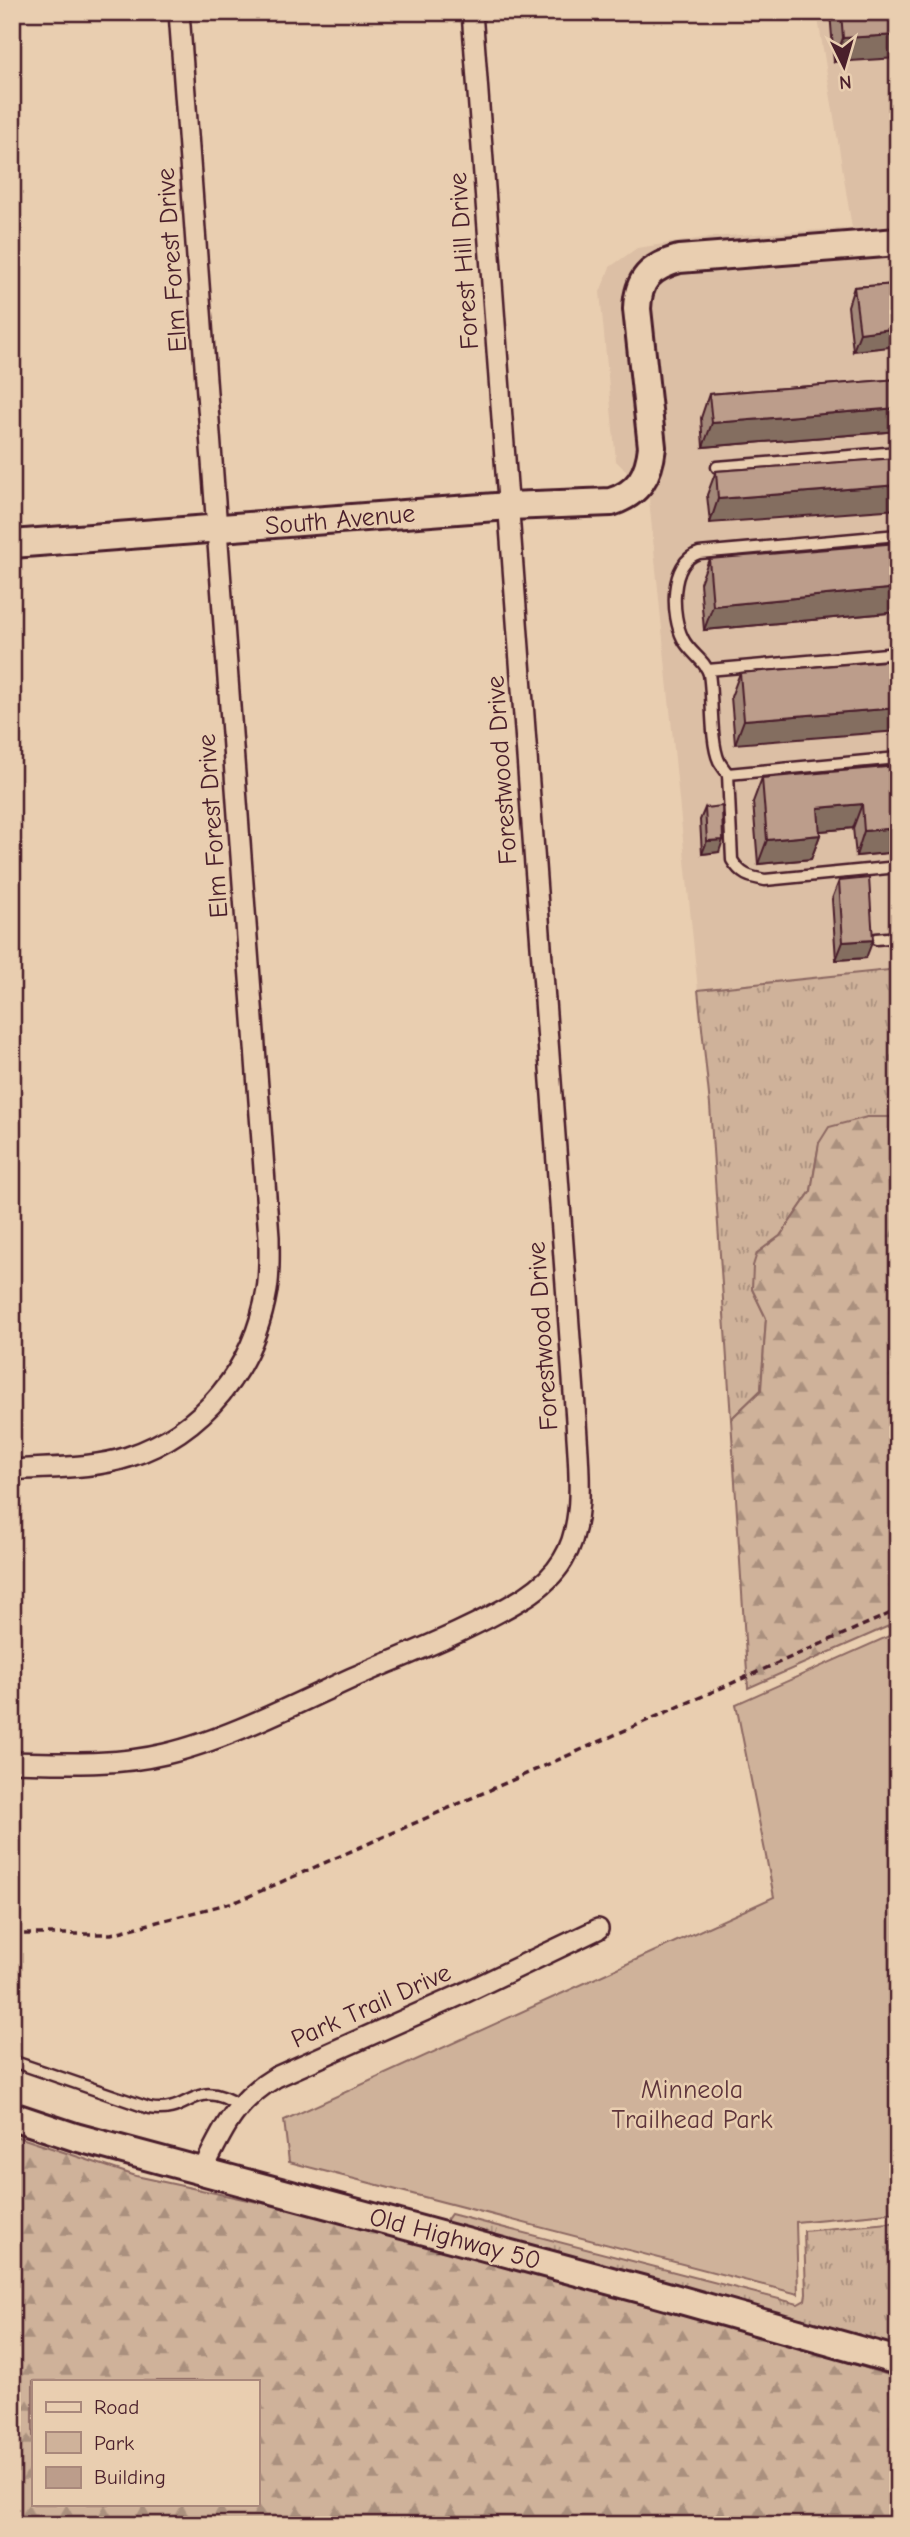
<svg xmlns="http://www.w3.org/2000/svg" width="910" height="2537" font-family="'Comic Neue',sans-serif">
	<defs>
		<pattern id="grass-tufts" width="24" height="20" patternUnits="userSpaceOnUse" patternTransform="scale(1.75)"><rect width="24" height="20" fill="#cfb29a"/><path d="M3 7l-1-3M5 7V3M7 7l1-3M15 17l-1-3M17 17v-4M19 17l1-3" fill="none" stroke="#aa907e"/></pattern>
		<pattern id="forest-firs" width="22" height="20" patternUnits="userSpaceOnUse" patternTransform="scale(1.75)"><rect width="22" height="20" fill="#cfb29a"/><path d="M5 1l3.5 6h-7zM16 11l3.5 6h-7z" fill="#aa907e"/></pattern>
	</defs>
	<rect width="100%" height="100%" fill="#e9ceb0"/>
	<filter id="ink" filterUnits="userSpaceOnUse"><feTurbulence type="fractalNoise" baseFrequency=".0143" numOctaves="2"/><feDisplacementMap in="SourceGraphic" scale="14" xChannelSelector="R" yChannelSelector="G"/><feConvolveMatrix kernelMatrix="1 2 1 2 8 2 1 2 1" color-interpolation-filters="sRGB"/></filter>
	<g filter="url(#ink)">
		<!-- built -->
		<g fill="#dcbfa5">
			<path d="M817 12H898V230L673 247 657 253 645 262 642 447 632 477 616 461 600 292 610 267 637 248 711 237 852 228Z"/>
			<path d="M898 253V969L698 990 649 499 646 495 656 476H659L660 467 647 309 652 286 672 272Z"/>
		</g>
		<!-- grass -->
		<g fill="url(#grass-tufts)" stroke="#8c6862" stroke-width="2">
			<path d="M898 969V1117H867L819 1143 811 1191 780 1236 757 1253 752 1289 766 1318 761 1390 731 1419 710 1105 698 990Z"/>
			<path d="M451 2214 798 2304 805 2300 806 2294 804 2231 898 2222V2339L892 2348 443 2225Z"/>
		</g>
		<!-- forest -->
		<g fill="url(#forest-firs)" stroke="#8c6862" stroke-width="2" fill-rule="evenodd">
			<path d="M867 1117H898V1622L748 1688 731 1419 761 1390 766 1318 752 1289 753 1266 757 1253 780 1236 811 1191 819 1143 829 1127Z"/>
			<path d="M12 2135 136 2176 332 2218 733 2326 898 2378V2525H12ZM33 2381H257V2504H33Z"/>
		</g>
		<!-- green -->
		<path fill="#cfb29a" stroke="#8c6862" stroke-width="2" d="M898 1632V2212L796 2222 798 2294 289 2162 284 2120 774 1897 736 1704Z"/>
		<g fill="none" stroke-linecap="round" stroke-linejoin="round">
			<defs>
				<g id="lane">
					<path d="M717 467 898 452"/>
					<path d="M898 535 699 553C669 562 671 616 683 639 689 652 706 661 709 674 713 696 710 741 719 761 721 765 725 770 728 774L898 758"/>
					<path d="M708 670 898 653"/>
					<path d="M728 774 732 860C741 875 749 877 765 880L898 867"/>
					<path d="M876 939 898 937"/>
					<path d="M12 2061 149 2108C191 2116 194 2075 239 2106"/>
				</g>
				<g id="street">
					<path d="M12 1470C50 1467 92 1469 128 1457 204 1432 254 1368 267 1290 270 1272 269 1254 269 1237L179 12"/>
					<path d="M12 1762C64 1763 115 1766 165 1754 226 1740 295 1704 352 1678 410 1653 471 1630 525 1597 539 1588 554 1575 563 1560 587 1521 578 1464 576 1420L472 12"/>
					<path d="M202 2172C223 2129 234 2102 276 2077L460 1995 598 1929"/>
				</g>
				<g id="secondary">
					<path d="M12 544 509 506 611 502C639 493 649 475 652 447L637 309C638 279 650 267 679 259L898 242"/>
					<path d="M12 2116 75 2137 656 2293 898 2361"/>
				</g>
			</defs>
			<!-- lane casing -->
			<use href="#lane" stroke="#4a1f2b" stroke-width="15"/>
			<!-- street casing -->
			<use href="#street" stroke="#4a1f2b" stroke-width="24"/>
			<!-- secondary casing -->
			<use href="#secondary" stroke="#4a1f2b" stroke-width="32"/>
			<!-- path -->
			<path stroke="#4a1f2b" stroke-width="3.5" stroke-dasharray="7 5" stroke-linecap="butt" d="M12 1934H111L238 1901 898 1610"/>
			<!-- lane -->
			<use href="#lane" stroke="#e9ceb0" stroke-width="10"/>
			<!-- street -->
			<use href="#street" stroke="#e9ceb0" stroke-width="19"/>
			<!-- secondary -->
			<use href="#secondary" stroke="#e9ceb0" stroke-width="26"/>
		</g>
		<!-- wall -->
		<g fill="#a28778" stroke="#4a1f2b" stroke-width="2">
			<path d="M830 12H898L834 62Z"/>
			<path d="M898 284 853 351 848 306 854 287Z"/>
			<path d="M898 379V431L703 447 701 418 709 394Z"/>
			<path d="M898 458 710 523 707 495 716 471Z"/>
			<path d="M898 543V612L704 630 700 583 709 559Z"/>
			<path d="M898 660 735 744 731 697 740 673Z"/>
			<path d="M898 766V852L856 856 853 828 820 831V835L811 859 758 864 753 802 762 778Z"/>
			<path d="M705 808 719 852 702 854 700 820Z"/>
			<path d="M839 881 866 958 836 960 832 899Z"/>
		</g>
		<!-- shaded-wall -->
		<g fill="#846e61" stroke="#4a1f2b" stroke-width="2">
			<path d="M898 35V58L834 62 843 38Z"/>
			<path d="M898 328V346L853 351 860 333Z"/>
			<path d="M898 408V431L703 447 712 423Z"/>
			<path d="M898 485V509L710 523 718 499Z"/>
			<path d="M898 588V612L704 630 713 606Z"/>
			<path d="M898 708V731L735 744 744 720Z"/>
			<path d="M862 804 853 828 809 832 818 808Z"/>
			<path d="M898 828V852L856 856 864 831Z"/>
			<path d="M820 835 811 859 758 864 767 840Z"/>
			<path d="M723 840 719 852 702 854 707 841Z"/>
			<path d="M873 940 866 958 836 960 843 942Z"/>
		</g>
		<!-- building -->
		<g fill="#bc9d8b" stroke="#4a1f2b" stroke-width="2">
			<path d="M841 12H898V35L843 38Z"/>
			<path d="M898 284V328L860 333 854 287Z"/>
			<path d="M898 379V408L712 423 709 394Z"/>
			<path d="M898 458V485L718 499 716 471Z"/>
			<path d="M898 543V588L713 606 709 559Z"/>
			<path d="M898 660V708L744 720 740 673Z"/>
			<path d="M898 766V828L864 831 862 804 818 808 820 835 767 840 762 778Z"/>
			<path d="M722 806 723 840 707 841 705 808Z"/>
			<path d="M869 878 873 940 843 942 839 881Z"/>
		</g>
	</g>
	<g text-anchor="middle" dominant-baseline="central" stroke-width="5" stroke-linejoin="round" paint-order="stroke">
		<!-- street labels -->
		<g font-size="26" fill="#4a1f2b" stroke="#e9ceb0">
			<text transform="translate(172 260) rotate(-94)">Elm Forest Drive</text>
			<text transform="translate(464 261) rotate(-94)">Forest Hill Drive</text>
			<text transform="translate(340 520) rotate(-5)">South Avenue</text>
			<text transform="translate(502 770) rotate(-94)">Forestwood Drive</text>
			<text transform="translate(213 826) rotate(-94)">Elm Forest Drive</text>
			<text transform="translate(543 1336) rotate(-94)">Forestwood Drive</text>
			<text transform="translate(371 2006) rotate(-24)">Park Trail Drive</text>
			<text transform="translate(455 2239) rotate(15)">Old Highway 50</text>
		</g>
		<!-- park labels -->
		<g font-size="26" fill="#5e353c" stroke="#e9ceb0">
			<text x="692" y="2090">Minneola<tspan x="692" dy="30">Trailhead Park</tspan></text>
		</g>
	</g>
	<!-- margin -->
	<rect width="910" height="2537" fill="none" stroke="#e9ceb0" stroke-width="42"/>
	<rect x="21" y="21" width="868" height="2495" fill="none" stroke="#4a1f2b" stroke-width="2.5" filter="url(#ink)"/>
	<!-- legend -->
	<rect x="32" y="2380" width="228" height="126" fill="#e9ceb0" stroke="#a9887b" stroke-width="2"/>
	<rect x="46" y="2402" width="35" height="10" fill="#e9ceb0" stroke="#a9887b" stroke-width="2"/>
	<text x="94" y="2414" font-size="21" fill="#4a1f2b">Road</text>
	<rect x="46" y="2432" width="35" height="21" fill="#cfb29a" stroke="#a9887b" stroke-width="2"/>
	<text x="94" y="2450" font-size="21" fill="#4a1f2b">Park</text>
	<rect x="46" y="2467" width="35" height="21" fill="#bc9d8b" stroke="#a9887b" stroke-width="2"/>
	<text x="94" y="2484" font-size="21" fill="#4a1f2b">Building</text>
	<!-- north arrow -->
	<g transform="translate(844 66) rotate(175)" stroke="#e9ceb0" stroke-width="5" paint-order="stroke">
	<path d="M0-5L12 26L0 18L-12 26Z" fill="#4a1f2b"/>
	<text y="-10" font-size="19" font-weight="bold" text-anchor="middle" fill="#4a1f2b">N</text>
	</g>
</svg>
